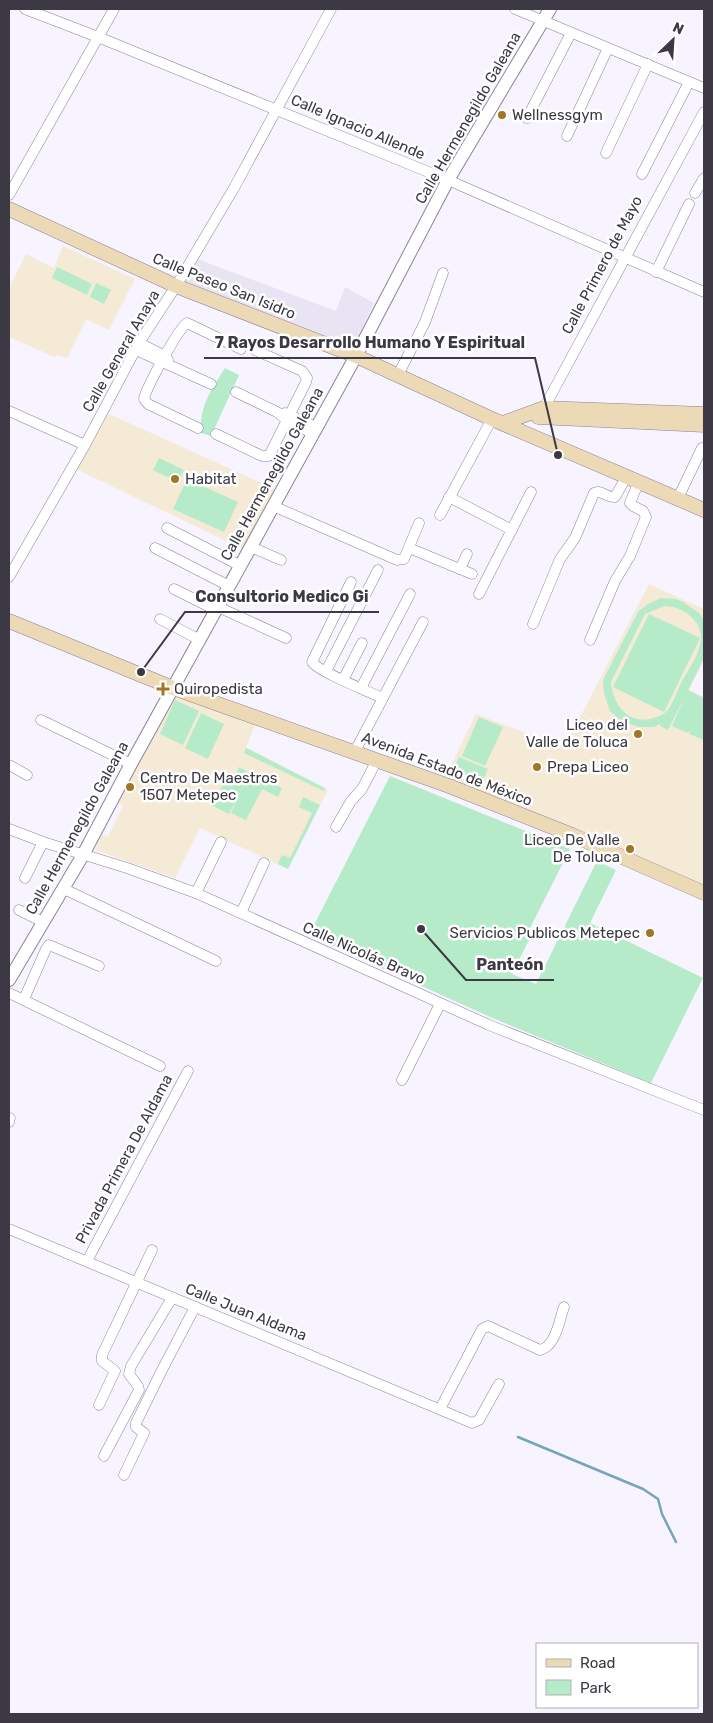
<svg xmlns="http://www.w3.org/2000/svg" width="713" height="1723" font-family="Rubik,sans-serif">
	<rect width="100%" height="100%" fill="#f7f3ff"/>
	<!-- built -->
	<path fill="#e8e4f3" d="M197 259 336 311 345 287 374 303 352 350 183 283Z"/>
	<!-- education -->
	<g fill="#f4ead5">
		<path d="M63 246 135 279 109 330 86 319 67 359 57 354 55 357 9 337V289L26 254 54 268Z"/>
		<path d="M107 413 275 489 245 550 76 469Z"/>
		<path d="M649 584 704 609V660L689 690 704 697V887L444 780 476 714 564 748Z"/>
		<path d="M175 695 256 723 246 747 328 790 288 869 200 828 175 878 95 850 102 834 108 837 123 806 118 803Z"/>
	</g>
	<!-- green -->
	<g fill="#b6ebca" fill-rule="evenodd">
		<path d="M57 267 92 284 87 295 52 278Z"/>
		<path d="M96 283 111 290 104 304 90 297Z"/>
		<path d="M225 368 239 375 211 436 201 433C199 407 211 390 225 368Z"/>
		<path d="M159 458 184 470 178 482 153 470Z"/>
		<path d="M187 479 238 502 224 532 173 509Z"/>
		<path d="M661 598 676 599 683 602 699 613 704 620V658L688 690 704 698V740L689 734 691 729 688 733 672 726 684 698 668 730 660 726V724L654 727H638L621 721 610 711 604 693 603 680 638 612 648 604ZM664 606C684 606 706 623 700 645 697 658 687 672 681 683 677 692 673 704 667 711 664 714 658 717 653 718 629 726 612 704 611 682L645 614Z"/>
		<path d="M649 614 700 638 664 712 613 687Z"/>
		<path d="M175 700 199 711 183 745 160 734Z"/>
		<path d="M201 713 224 724 208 759 185 748Z"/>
		<path d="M479 717 503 727 485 766 462 756Z"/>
		<path d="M246 748 325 788 324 791 244 753Z"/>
		<path d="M459 757 488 769 481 784 453 772Z"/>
		<path d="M239 767 256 776 253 784 257 786 261 778 282 788 278 797 262 789 246 820 231 813 246 780 229 814 213 806 229 772 235 775Z"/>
		<path d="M390 776 570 849 526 936 530 938 512 974 536 984 597 861 616 870 590 923 703 978 651 1083 490 1017 309 935Z"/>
		<path d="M303 797 320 805 288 869 278 864 282 855 290 858 312 813 299 807Z"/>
	</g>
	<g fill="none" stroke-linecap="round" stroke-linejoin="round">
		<!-- stream -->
		<path stroke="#74a5bb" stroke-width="2.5" d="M518 1437 643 1489 658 1499 662 1514 676 1542"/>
		<defs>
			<g id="minor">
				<path d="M25 9 98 37 448 180 704 292"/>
				<path d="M515 9 704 88"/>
				<path d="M527 118 571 33"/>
				<path d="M567 136 608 48"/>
				<path d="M606 153 648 64"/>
				<path d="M642 174 689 82"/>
				<path d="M695 193 704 178"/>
				<path d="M9 195 114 9"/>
				<path d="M656 272 689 204"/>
				<path d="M139 343 165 356 168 360"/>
				<path d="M136 350 211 384"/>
				<path d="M398 375 425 322 443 273"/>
				<path d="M236 392 277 412 287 420 312 433"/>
				<path d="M544 408 704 112"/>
				<path d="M9 411 85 445"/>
				<path d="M285 413 316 427"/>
				<path d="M198 428 148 404 144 399C146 388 178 329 187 323L241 349"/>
				<path d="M216 434 262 456H269L306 382 307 378 302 371 255 350"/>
				<path d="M449 497 512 530"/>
				<path d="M678 498 702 448"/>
				<path d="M273 506 397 560 404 559 419 523"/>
				<path d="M440 515 492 419"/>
				<path d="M167 528 241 566"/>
				<path d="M251 547 281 560"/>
				<path d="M155 548 229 586"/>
				<path d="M409 548 472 574"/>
				<path d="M460 569 467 554"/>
				<path d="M9 577 85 445 139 343 176 286 234 188 331 9"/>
				<path d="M351 582 312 662C319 672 368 691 382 698"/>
				<path d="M174 589 216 610"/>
				<path d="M479 594 531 492"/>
				<path d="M218 607 286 638"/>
				<path d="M160 619 200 640"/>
				<path d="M533 624 555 571 560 559 575 538 594 493C601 489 607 498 615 497L627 476"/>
				<path d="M590 640 615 581 630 556 646 517 643 511 633 506 630 503 639 481"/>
				<path d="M326 671 378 570"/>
				<path d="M343 680 362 643"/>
				<path d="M361 688 410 594"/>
				<path d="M41 720 131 764"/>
				<path d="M355 751 423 622"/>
				<path d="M9 765 27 775"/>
				<path d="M336 827 351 801 362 789 377 760"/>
				<path d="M9 829 43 842 127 868 196 893 489 1025 704 1110"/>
				<path d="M25 878 43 842"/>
				<path d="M64 889 216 961"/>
				<path d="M196 893 221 842"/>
				<path d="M19 910 43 922"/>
				<path d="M241 913 264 863"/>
				<path d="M9 993 160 1066"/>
				<path d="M24 999 46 949 49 945 99 966"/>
				<path d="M402 1080 440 1004"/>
				<path d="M9 1122 10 1118"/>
				<path d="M9 1229 472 1423 479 1420 499 1384"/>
				<path d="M87 1261 188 1071"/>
				<path d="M99 1405 115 1371 102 1361V1355L152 1250"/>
				<path d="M440 1409 482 1329 488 1326 540 1350C556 1346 559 1321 564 1307"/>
				<path d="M104 1456 139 1390 138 1386 129 1374 131 1366 172 1298"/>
				<path d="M124 1475 144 1433 136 1427V1423L162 1370 195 1307"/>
			</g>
			<path id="tertiary" d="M9 980 83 855 131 764 356 356 448 180 550 9"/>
			<g id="secondary">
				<path d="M9 209 176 286 356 356 492 419 704 510"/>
				<path d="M538 417 704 425"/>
				<path d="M503 423 544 408 704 414"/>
				<path d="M9 621 173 688 449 786 572 835 704 893"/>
			</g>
		</defs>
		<!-- minor casing -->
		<use href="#minor" stroke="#8b839e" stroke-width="11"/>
		<!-- tertiary casing -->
		<use href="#tertiary" stroke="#8b839e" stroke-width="14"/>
		<!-- secondary casing -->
		<use href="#secondary" stroke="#8b839e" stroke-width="15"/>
		<!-- minor -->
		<use href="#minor" stroke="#fff" stroke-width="10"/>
		<!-- tertiary -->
		<use href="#tertiary" stroke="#fff" stroke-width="12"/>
		<!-- secondary -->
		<use href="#secondary" stroke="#ecdab6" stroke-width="14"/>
	</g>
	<!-- markers -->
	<g fill="#a17626" stroke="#fff" stroke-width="2">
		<circle cx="502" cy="115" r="5"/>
		<circle cx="175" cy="479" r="5"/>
		<path d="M160.5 681.5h5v5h5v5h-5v5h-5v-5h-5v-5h5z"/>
		<circle cx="638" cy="734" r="5"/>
		<circle cx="537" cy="767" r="5"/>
		<circle cx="130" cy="787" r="5"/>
		<circle cx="630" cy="849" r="5"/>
		<circle cx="650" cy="933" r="5"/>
	</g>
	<g text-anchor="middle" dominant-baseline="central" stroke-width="5" stroke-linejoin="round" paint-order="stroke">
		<!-- poi labels -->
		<g font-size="15" fill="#3c3844" stroke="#fff" text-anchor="start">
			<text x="512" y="115">Wellnessgym</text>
			<text x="185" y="479">Habitat</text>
			<text x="174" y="689">Quiropedista</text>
			<text x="628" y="725" text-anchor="end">Liceo del<tspan x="628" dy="17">Valle de Toluca</tspan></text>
			<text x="547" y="767">Prepa Liceo</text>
			<text x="140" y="778">Centro De Maestros<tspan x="140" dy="17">1507 Metepec</tspan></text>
			<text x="620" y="840" text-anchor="end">Liceo De Valle<tspan x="620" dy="17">De Toluca</tspan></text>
			<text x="640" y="933" text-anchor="end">Servicios Publicos Metepec</text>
		</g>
		<!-- street labels -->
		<g font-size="15" fill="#3c3844" stroke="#fff">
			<text transform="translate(468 118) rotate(-60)">Calle Hermenegildo Galeana</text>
			<text transform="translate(358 127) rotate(23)">Calle Ignacio Allende</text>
			<text transform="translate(602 265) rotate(-62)">Calle Primero de Mayo</text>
			<text transform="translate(224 286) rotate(22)">Calle Paseo San Isidro</text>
			<text transform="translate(121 351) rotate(-60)">Calle General Anaya</text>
			<text transform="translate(272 474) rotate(-61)">Calle Hermenegildo Galeana</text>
			<text transform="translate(447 769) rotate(21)">Avenida Estado de México</text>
			<text transform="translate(77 828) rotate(-61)">Calle Hermenegildo Galeana</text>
			<text transform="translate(364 953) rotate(24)">Calle Nicolás Bravo</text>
			<text transform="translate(124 1159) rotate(-62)">Privada Primera De Aldama</text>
			<text transform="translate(246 1312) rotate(22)">Calle Juan Aldama</text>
		</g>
	</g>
	<!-- callouts -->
	<path fill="none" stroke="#3c3844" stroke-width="2" d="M558 455L535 358H204M141 672L185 612H379M421 929L466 980H554"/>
	<g fill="#3c3844" stroke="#fff" stroke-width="2">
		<circle cx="558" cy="455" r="5"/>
		<circle cx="141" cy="672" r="5"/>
		<circle cx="421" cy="929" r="5"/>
	</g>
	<g font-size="16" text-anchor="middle" font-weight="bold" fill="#3c3844" stroke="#fff" stroke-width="5" stroke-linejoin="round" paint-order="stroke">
		<text x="370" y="348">7 Rayos Desarrollo Humano Y Espiritual</text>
		<text x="282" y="602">Consultorio Medico Gi</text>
		<text x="510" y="970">Panteón</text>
	</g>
	<!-- border -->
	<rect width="713" height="1723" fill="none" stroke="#3c3844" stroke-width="20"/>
	<!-- legend -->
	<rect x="536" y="1643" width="162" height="65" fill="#ffffff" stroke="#b1afb4"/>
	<rect x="546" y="1659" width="25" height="8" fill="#ecdab6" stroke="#b1afb4"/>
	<text x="580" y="1668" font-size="15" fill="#3c3844">Road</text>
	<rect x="546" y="1680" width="25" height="15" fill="#b6ebca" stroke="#b1afb4"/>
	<text x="580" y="1693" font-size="15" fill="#3c3844">Park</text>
	<!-- north arrow -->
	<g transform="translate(673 40) rotate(25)" stroke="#ffffff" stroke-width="4" paint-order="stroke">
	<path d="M0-4L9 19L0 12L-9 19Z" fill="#3c3844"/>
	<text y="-8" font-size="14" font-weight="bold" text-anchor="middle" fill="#3c3844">N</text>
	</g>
</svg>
